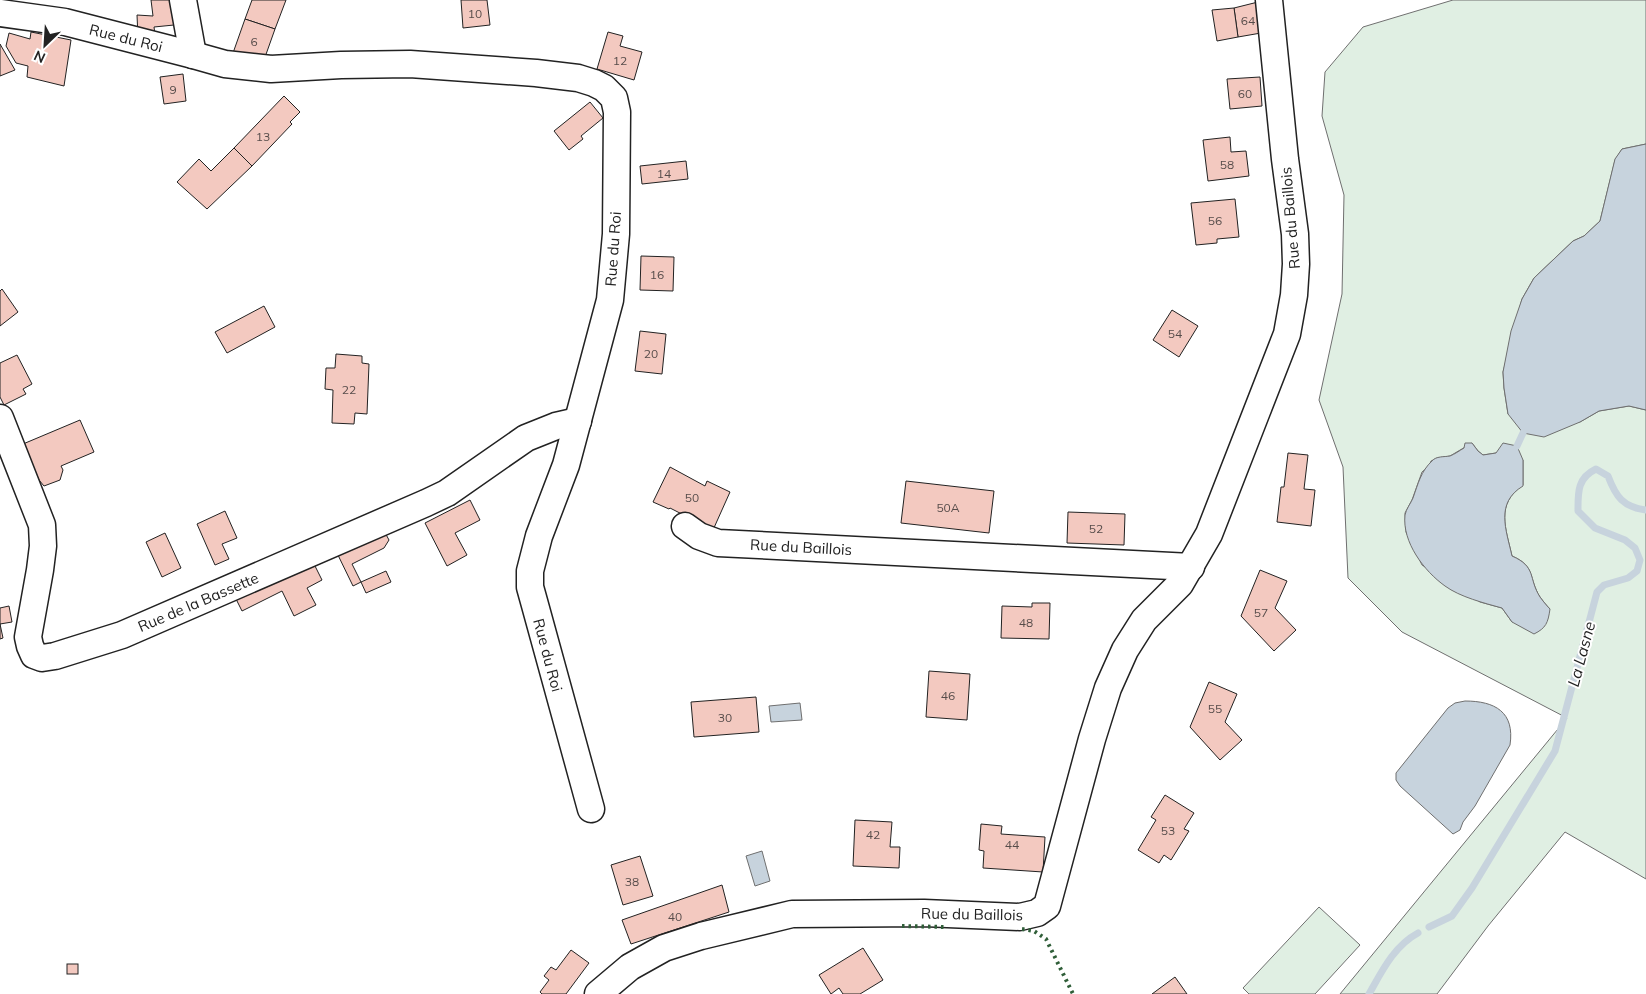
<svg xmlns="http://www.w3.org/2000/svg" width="1646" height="994" font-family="Mulish,sans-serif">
	<rect width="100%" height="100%" fill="#fff"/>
	<!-- green -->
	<g fill="#e0efe3" stroke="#6f6f6f" fill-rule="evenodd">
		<path d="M1453 0H1646V144L1622 149 1615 160 1600 221 1584 236 1573 241 1534 278 1522 299 1503 372 1504 388 1508 414 1580 422 1599 411 1629 406 1646 410V879L1565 832 1488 926 1437 994H1340L1567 718 1402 632 1348 578 1343 467 1319 400 1342 294 1344 195 1322 116 1325 72 1363 27ZM1472 443 1478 451 1483 455 1496 453 1523 460V485C1495 504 1506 529 1512 556 1536 566 1528 578 1540 597 1543 601 1546 605 1550 609L1512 622 1502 608 1480 602 1422 565 1406 532 1405 513 1412 500 1422 472 1429 466 1431 461 1437 458 1450 456Z"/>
		<path d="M1319 907 1360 945 1315 994H1249L1243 988Z"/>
	</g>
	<!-- water -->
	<g fill="#c7d3dd" stroke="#6f6f6f">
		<path d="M1646 144V410L1629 406 1599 411 1580 422 1544 437 1523 433 1508 414 1504 388 1503 372 1511 331 1522 299 1534 278 1573 241 1584 236 1600 221 1615 159 1622 149Z"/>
		<path d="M1465 443H1472L1478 451 1483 455 1496 453 1503 443 1517 446 1523 460V486C1495 503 1506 529 1512 556 1537 567 1528 578 1540 597 1543 601 1546 605 1550 609 1548 623 1546 628 1534 634L1512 622 1502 608C1484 603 1460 597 1445 586 1424 571 1402 542 1405 515 1406 509 1411 503 1413 498 1418 484 1421 471 1432 461 1436 456 1444 457 1450 456 1455 454 1459 451 1464 448Z"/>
		<path d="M1465 701C1495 701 1515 712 1510 745L1475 806 1463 822 1460 830 1453 834 1400 786 1396 780V773L1448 708 1455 703Z"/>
		<path d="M800 703 802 720 771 722 769 706Z"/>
		<path d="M762 851 770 881 755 886 746 856Z"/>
	</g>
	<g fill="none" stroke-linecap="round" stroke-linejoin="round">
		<!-- stream -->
		<g stroke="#c7d3dd" stroke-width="7">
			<path d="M1517 446 1523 433"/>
			<path d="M1429 927 1452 916 1472 888 1555 751 1597 592 1604 585 1628 578 1637 571 1640 560 1635 548 1625 540 1595 528 1578 511C1578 493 1577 478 1596 469L1608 476C1616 497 1623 507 1646 510"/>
			<path d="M1369 994C1382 971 1394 946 1418 933"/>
		</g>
	</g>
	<!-- building -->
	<g fill="#f3c9c0" stroke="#222">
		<path d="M151 0H172L174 25 154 27 156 42 138 37 137 15 153 16Z"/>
		<path d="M252 0H286L275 29 245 19Z"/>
		<path d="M461 0H487L490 25 463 28Z"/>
		<path d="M1258 2 1261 33 1238 37 1234 8Z"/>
		<path d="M1234 8 1238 37 1217 41 1212 10Z"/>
		<path d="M245 19 275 29 264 60 233 53Z"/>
		<path d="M31 32 71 40 64 86 27 77 28 66 16 63 6 46 9 33 30 39Z"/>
		<path d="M608 32 623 36 620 46 642 52 634 80 597 69Z"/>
		<path d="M0 44 15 70 0 76Z"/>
		<path d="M183 74 186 101 164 104 160 77Z"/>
		<path d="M1260 77 1262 106 1230 109 1227 79Z"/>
		<path d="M284 96 300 112 290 122 292 124 252 166 234 148Z"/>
		<path d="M590 102 603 118 581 136 583 139 569 150 554 131Z"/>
		<path d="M1230 137 1231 152 1246 151 1249 176 1208 181 1203 140Z"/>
		<path d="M234 148 252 166 207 209 177 182 199 159 211 171Z"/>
		<path d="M686 161 688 179 642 184 640 166Z"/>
		<path d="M1235 199 1239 237 1217 239V243L1196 245 1191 203Z"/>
		<path d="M641 256 674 257 673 291 640 290Z"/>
		<path d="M2 289 18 312 0 326V291Z"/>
		<path d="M264 306 275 327 227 353 215 332Z"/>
		<path d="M1172 310 1198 326 1179 357 1153 340Z"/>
		<path d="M640 331 666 334 662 374 635 371Z"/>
		<path d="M336 354 362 356V363L369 364 367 414 355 413 354 424 332 423 333 390 325 389 326 368H335Z"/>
		<path d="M17 355 32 384 23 389 26 394 4 405 0 397V363Z"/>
		<path d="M80 420 94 452 61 466 63 470 60 480 44 486 39 480 23 444Z"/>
		<path d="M1288 453 1308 455 1304 489 1315 490 1311 526 1277 522 1281 487H1284Z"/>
		<path d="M670 467 705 486 707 481 730 492 713 530 670 508 669 509 653 502Z"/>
		<path d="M906 481 994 491 989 533 901 523Z"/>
		<path d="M470 500 480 520 455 533 467 555 447 566 425 523Z"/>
		<path d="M225 511 237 538 222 544 229 559 215 565 197 524Z"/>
		<path d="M1068 512 1125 514 1124 545 1067 543Z"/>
		<path d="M383 529 389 540 384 548 352 564 361 582 353 586 336 551Z"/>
		<path d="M165 533 181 568 162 577 146 542Z"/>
		<path d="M311 558 322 580 307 588 316 605 294 616 282 591 242 611 236 599Z"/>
		<path d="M1260 570 1287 581 1275 608 1296 630 1274 651 1241 616Z"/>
		<path d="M386 571 391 582 366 593 361 582Z"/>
		<path d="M1032 603H1050L1049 639 1001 638 1002 606 1032 607Z"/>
		<path d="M9 606 12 622 0 624 3 638 0 639V608Z"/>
		<path d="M929 671 970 674 967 720 926 717Z"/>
		<path d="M1209 682 1237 694 1225 722 1242 740 1220 760 1190 727Z"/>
		<path d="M756 697 759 732 694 737 691 702Z"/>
		<path d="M1165 795 1194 813 1184 829 1189 831 1171 860 1164 855 1159 863 1138 850 1156 820 1151 817Z"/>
		<path d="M855 820 892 822 890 847H900L899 868 853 866Z"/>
		<path d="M981 824 1002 826 1001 834 1045 837 1043 872 983 868 984 851 979 850Z"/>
		<path d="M640 856 653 896 623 905 611 865Z"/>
		<path d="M722 885 729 912 631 944 622 920Z"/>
		<path d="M863 948 883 980 860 994H843L839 988 831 994 819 975Z"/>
		<path d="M571 950 589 963 566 994H542L540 992 549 980 544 976 551 967 556 970Z"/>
		<rect x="67" y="964" width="11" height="10"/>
		<path d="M1175 977 1187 994H1152Z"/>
	</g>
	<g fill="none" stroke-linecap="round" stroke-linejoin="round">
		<defs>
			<g id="minor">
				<path d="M183 0 193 55"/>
				<path d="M0 13 65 22 193 55 225 64 271 69 341 65 410 64 536 73 578 78 594 83 604 88 614 98 617 112 616 234 610 300 566 465 539 536 530 571V587L535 605 591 809"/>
				<path d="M0 418 42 525 43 546 40 570 28 637 30 646 34 655 42 658 55 656 122 635 426 503 447 493 526 438 556 426 578 421"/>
				<path d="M685 526 699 536 718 543 1191 567"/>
				<path d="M598 994 630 967 664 948 701 936 792 914 924 913 1020 917 1037 913 1047 906 1092 739 1108 688 1125 650 1144 620 1180 584 1209 534 1287 334 1294 295 1296 264 1295 234 1285 159 1269 0"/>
			</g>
		</defs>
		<!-- minor casing -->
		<use href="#minor" stroke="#222" stroke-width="29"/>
		<!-- minor -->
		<use href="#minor" stroke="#fff" stroke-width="26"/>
		<!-- hedge -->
		<g stroke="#2f5e38" stroke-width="4" stroke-dasharray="2.5 4" stroke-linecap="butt">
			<path d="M902 926 945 927"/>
			<path d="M1022 929 1034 931 1046 939 1073 994"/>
		</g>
	</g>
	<g text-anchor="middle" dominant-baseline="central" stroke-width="4" stroke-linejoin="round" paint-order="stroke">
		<!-- number labels -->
		<g font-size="12" fill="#564c4a">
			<text x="475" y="13">10</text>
			<text x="1248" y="20">64</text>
			<text x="254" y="41">6</text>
			<text x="620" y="60">12</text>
			<text x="173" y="89">9</text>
			<text x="1245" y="93">60</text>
			<text x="263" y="136">13</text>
			<text x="1227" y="164">58</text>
			<text x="664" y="173">14</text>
			<text x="1215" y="220">56</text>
			<text x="657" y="274">16</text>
			<text x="1175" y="333">54</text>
			<text x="651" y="353">20</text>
			<text x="349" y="389">22</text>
			<text x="692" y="497">50</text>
			<text x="948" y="507">50A</text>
			<text x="1096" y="528">52</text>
			<text x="1261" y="612">57</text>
			<text x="1026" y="622">48</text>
			<text x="948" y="695">46</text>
			<text x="1215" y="708">55</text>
			<text x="725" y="717">30</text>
			<text x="1168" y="830">53</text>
			<text x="873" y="834">42</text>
			<text x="1012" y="844">44</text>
			<text x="632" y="881">38</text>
			<text x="675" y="916">40</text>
		</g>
		<!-- street labels -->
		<g font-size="15" fill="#222" stroke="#fff">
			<text transform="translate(126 38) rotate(14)">Rue du Roi</text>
			<text transform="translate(1290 218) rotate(-95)">Rue du Baillois</text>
			<text transform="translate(613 249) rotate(-86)">Rue du Roi</text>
			<text transform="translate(801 547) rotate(3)">Rue du Baillois</text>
			<text transform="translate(198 602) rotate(-23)">Rue de la Bassette</text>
			<text transform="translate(548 655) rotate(75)">Rue du Roi</text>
			<text transform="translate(972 914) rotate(1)">Rue du Baillois</text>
		</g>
		<!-- water labels -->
		<g font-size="16" font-style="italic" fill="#222" stroke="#fff">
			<text transform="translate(1581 654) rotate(-75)">La Lasne</text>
		</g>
	</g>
	<!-- north arrow -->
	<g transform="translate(45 45) rotate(205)" stroke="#ffffff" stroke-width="4" paint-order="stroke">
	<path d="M0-4L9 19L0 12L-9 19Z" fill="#222222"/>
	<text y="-8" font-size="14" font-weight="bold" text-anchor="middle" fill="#222222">N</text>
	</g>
</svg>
